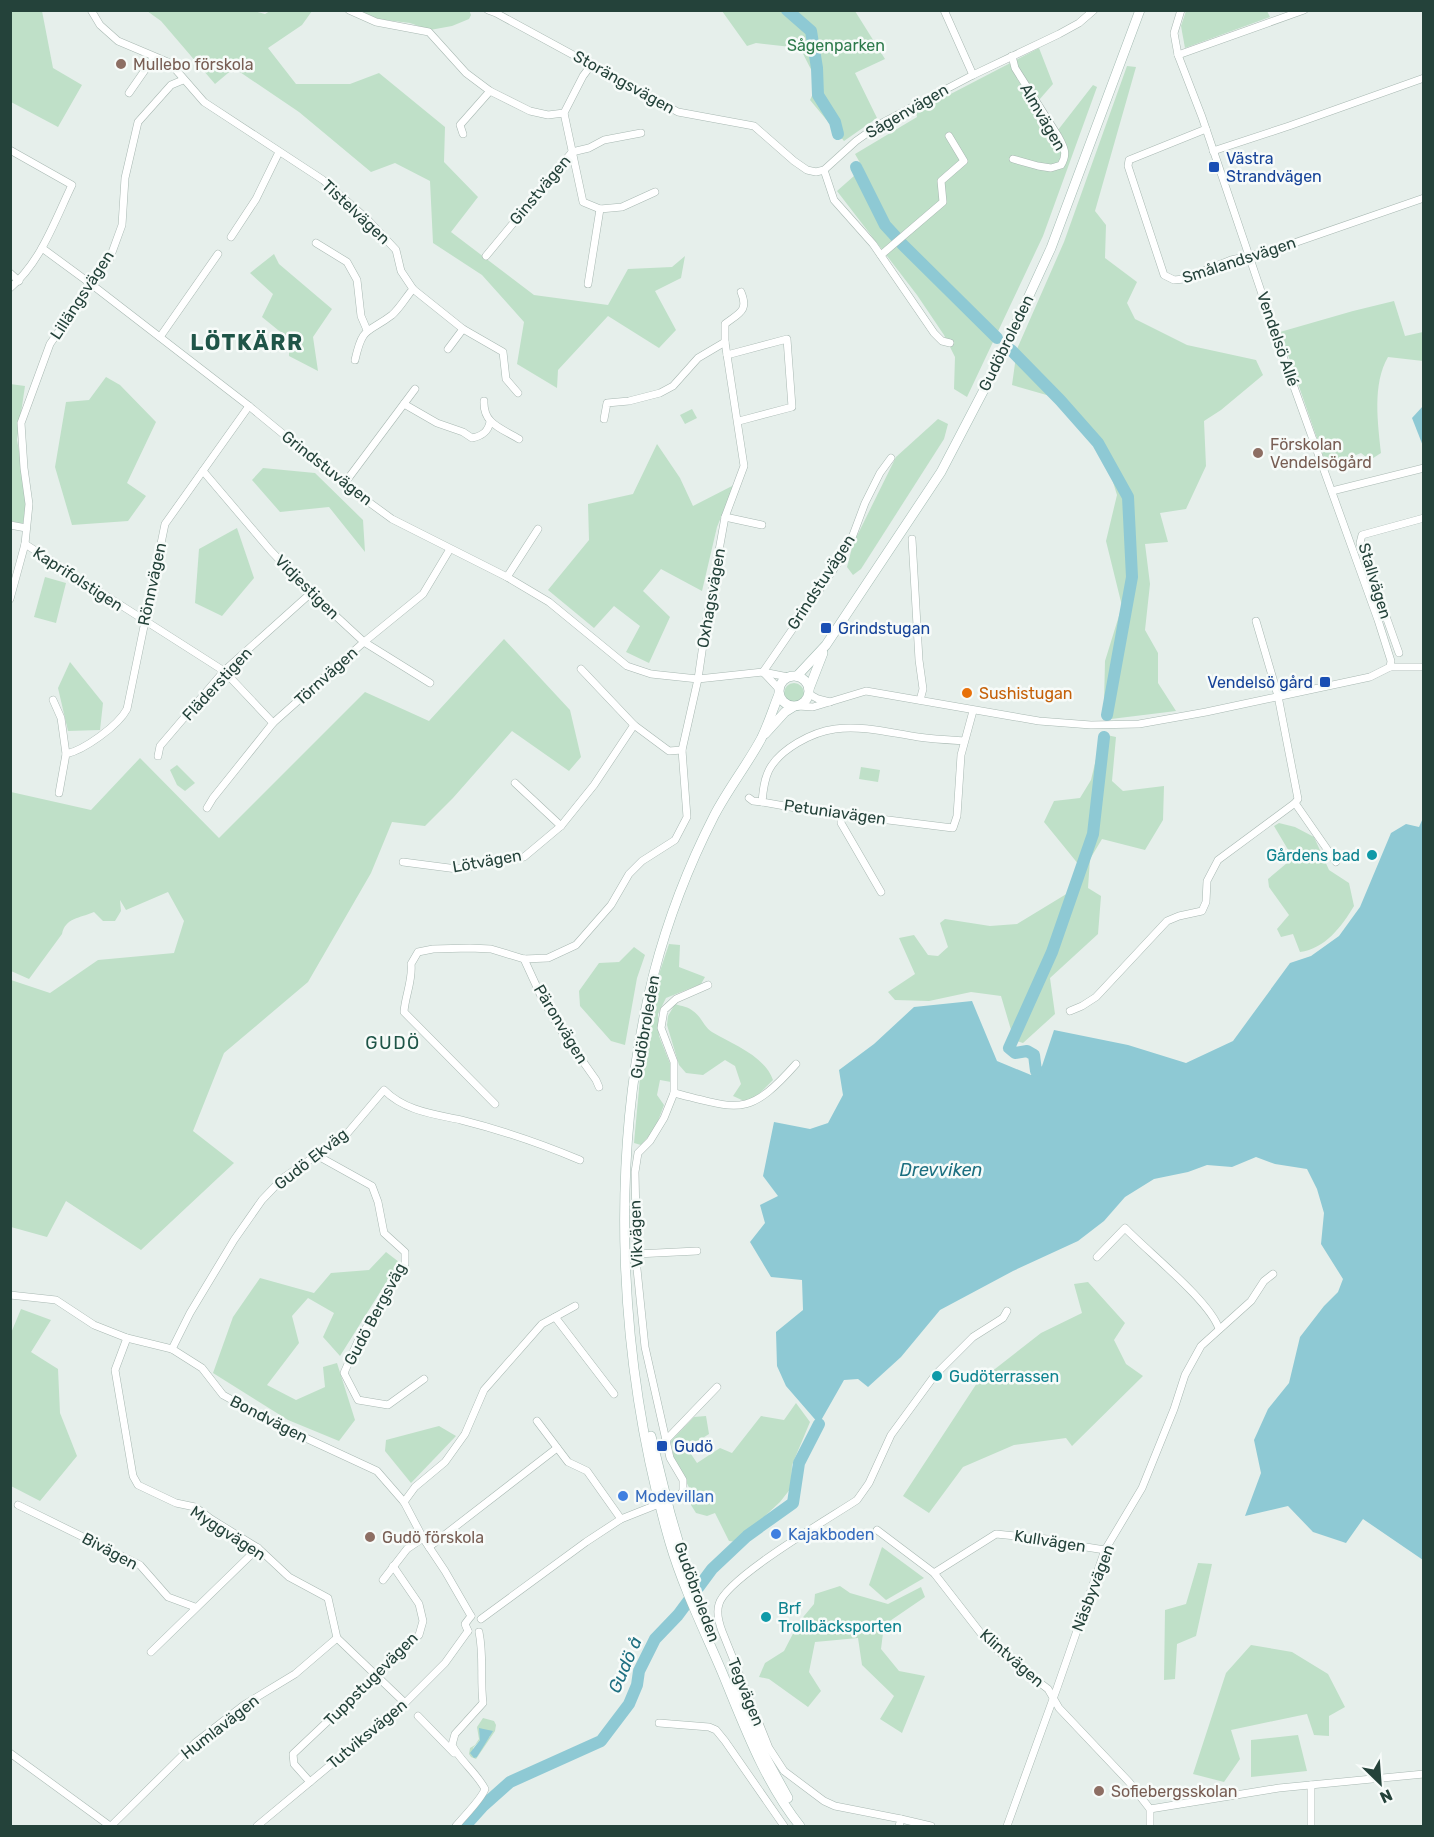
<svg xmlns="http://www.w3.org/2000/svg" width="1434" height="1837" font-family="Rubik,sans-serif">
	<rect width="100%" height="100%" fill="#e6efeb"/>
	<!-- green -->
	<g fill="#bfe0c8" fill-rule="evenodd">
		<path d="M250 10 265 14 270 11H312L302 25 268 48 296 84H350L379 73 445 127 444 162 478 197 451 232 534 295 608 305 628 269 672 267 685 256 681 278 655 291 676 330 659 348 608 316 558 370 557 388 517 364 524 322 482 275 433 243 430 181 395 163 371 172 299 112 234 68 215 84 161 21 147 11Z"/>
		<path d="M469 10 471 15 469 19 452 26 430 30 410 23 377 19 361 11Z"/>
		<path d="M10 11H42L53 68 82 85 58 127 11 102Z"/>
		<path d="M722 11H855L885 59 855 73 877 118 844 141 810 100 818 83 800 48 756 43 747 46Z"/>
		<path d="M1186 11H1267L1270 17 1185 48 1181 26Z"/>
		<path d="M1039 48 1053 84 1039 100 1058 130 1093 85 1097 87 1043 236 967 397 954 389 955 357 944 335 917 295 837 191 863 168 855 154 917 117 916 112Z"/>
		<path d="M1127 66 1136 67 1095 211 1106 225 1105 258 1137 282 1127 303 1135 319 1187 345 1256 360 1263 375 1221 410 1204 421 1206 466 1186 509 1160 513 1168 542 1145 544 1150 584 1145 630 1158 653V683L1176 711 1111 719 1104 703 1105 661 1122 606 1106 541 1117 495 1099 436 1050 396 1012 385 1017 349 1064 242Z"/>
		<path d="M274 254 279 264 332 309 313 337 318 371 289 356V339L262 317 273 294 250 273Z"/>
		<path d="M1394 301 1405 336 1423 332V361L1388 357C1372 384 1378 424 1381 453L1370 460 1361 453 1327 467 1280 332 1353 311Z"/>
		<path d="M106 377 120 385 156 422 127 483 146 496 128 521 72 525 55 467 66 402 89 400Z"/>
		<path d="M10 384 25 386 17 440 27 496 23 524 11 521Z"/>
		<path d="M692 409 697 418 685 424 680 415Z"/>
		<path d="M938 419 948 424 944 439 861 569 853 575 847 567 853 544 896 457Z"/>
		<path d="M657 444 680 478 693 506 734 485 717 527 702 591 661 569 643 591 670 617 649 663 626 652 640 626 614 606 594 628 548 590 589 540 588 504 633 494Z"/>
		<path d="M263 468 315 473 363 520 365 552 329 507 280 512 252 480Z"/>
		<path d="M237 528 254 578 222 616 195 603 199 549Z"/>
		<path d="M45 577 66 583 56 623 34 617Z"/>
		<path d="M504 639 570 710 581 757 569 771 512 731 453 798 425 826 392 822 371 873 308 982 224 1053 193 1131 234 1163 141 1250 66 1201 47 1237 11 1227V980L50 993 98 960 174 953 184 921 168 892 126 910 120 900 121 911 115 921H103L94 912C80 918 65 918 62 934L29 979 11 971 10 843C14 827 10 808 11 792L91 810 140 758 219 838 365 692 429 721Z"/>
		<path d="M70 662 103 703 100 730 68 731 58 688Z"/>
		<circle cx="794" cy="693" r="10"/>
		<path d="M1102 734 1116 737 1112 781 1123 791 1164 786 1163 820 1145 850 1102 839 1090 859 1088 888 1101 896 1098 934 1050 978 1055 1014 1023 1043 1014 1040 1001 996 971 992 929 1001 895 1000 888 992 915 974 899 938 914 935 928 955 938 956 948 947 940 923 945 919 990 926 1017 924 1068 893 1079 865 1044 822 1054 801 1080 798 1091 780Z"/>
		<path d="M177 765 195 783 185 791 177 785 170 770Z"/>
		<path d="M861 767 880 770 878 782 859 779Z"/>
		<path d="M1279 823 1295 827 1314 837 1329 870 1349 883 1354 906C1342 926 1325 949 1300 952L1293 934 1281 937 1277 929 1289 915 1269 887 1268 879 1293 858 1274 826Z"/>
		<path d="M669 944 680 945 679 967 705 977 701 984 666 998 658 1014 659 1036 671 1066V1082L660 1080 657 1095 664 1105 655 1129 641 1145 634 1143 640 1078 655 986Z"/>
		<path d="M634 947 645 955 637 978 625 1045 611 1041 580 1006 579 991 599 963 619 962Z"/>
		<path d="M675 1004C681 1006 689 1007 693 1011 701 1016 704 1027 712 1032 732 1044 765 1056 773 1080L757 1096 744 1101 733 1096 741 1084 735 1066 725 1060 703 1075 686 1073 679 1065 667 1025 668 1016Z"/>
		<path d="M386 1252 399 1262 340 1356 323 1337 334 1313 308 1298 292 1316 299 1343 267 1385 296 1400 325 1387 323 1367 337 1363 355 1420 339 1441 288 1420 213 1373 233 1317 260 1278 314 1293 331 1273 369 1270Z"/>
		<path d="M1088 1282 1125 1323 1114 1340 1126 1364 1143 1376 1072 1446 1066 1438 1014 1445 963 1467 929 1513 903 1496 977 1383 1041 1333 1082 1313 1074 1284Z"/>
		<path d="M21 1309 51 1320 31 1352 58 1369 60 1413 77 1456 40 1501 11 1486V1333Z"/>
		<path d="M796 1403 810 1422 792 1465 791 1488 780 1502 737 1542 729 1541 715 1513 707 1516 696 1513 691 1505 692 1493 674 1459 671 1441 694 1417 706 1416 709 1434 687 1448 697 1463 720 1448 732 1453 761 1416 784 1420Z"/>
		<path d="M439 1426 456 1436 411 1483 385 1451 386 1440Z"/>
		<path d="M882 1547 924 1578 886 1600 869 1585Z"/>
		<path d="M1198 1563 1212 1564 1196 1636 1177 1644 1175 1679 1164 1680 1165 1610 1186 1604Z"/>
		<path d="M840 1586 850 1593 888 1604 921 1587 925 1597 884 1625 881 1649 899 1671 925 1676 902 1733 880 1719 894 1696 862 1665 858 1638 815 1642 809 1672 821 1691 808 1707 769 1679 759 1677 765 1663 784 1651 799 1622 814 1604 815 1594Z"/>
		<path d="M1251 1645 1292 1652 1328 1674 1345 1707 1329 1716V1736L1314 1735 1307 1714 1231 1730 1240 1759 1224 1782 1193 1774 1226 1673Z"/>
		<path d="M483 1718 494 1721 496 1725 495 1731 476 1759 471 1757 469 1754 470 1748 475 1745 479 1739 477 1727ZM480 1733 490 1736 483 1745 477 1757 473 1748 480 1740Z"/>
		<path d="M1298 1735 1307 1771 1251 1777V1740Z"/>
	</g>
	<!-- water -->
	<g fill="#8ec9d4">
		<path d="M1423 406V446L1412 418Z"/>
		<path d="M1423 818V1560L1363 1519 1346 1543 1313 1532 1288 1506 1245 1516 1261 1473 1254 1440 1268 1409 1289 1383 1300 1337 1324 1306 1338 1292 1343 1279 1321 1244 1324 1213 1317 1189 1307 1169 1275 1164 1256 1157 1232 1167 1207 1165 1188 1172 1154 1179 1125 1197 1104 1221 1078 1241 1013 1271 940 1310 901 1357 868 1387 858 1379 844 1380 819 1424 786 1386 777 1366 776 1332 803 1310 802 1280 771 1277 750 1242 765 1223 760 1205 778 1196 763 1176 774 1122 810 1129 828 1123 843 1095 839 1070 874 1044 914 1007 972 1001 997 1061 1031 1075 1042 1066 1054 1030 1128 1045 1186 1063 1233 1041 1290 963 1311 956 1339 936 1360 907 1391 833 1406 824 1419 827Z"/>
		<path d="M479 1728 493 1731 477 1757 474 1758 470 1753 480 1740Z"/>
	</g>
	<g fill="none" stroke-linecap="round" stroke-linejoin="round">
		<!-- river -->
		<g stroke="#8ec9d4" stroke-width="12">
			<path d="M787 10 811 31 817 68 818 95 835 122 838 134"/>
			<path d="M856 167 885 225 896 237"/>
			<path d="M902 244 997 338"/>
			<path d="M1011 350 1060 400 1098 443 1128 497 1132 577 1107 715"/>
			<path d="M1036 1071 1034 1055 1027 1051 1015 1053 1009 1048 1052 952 1093 834 1104 737"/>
			<path d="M465 1826 483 1806 510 1782 601 1741 629 1704 637 1685 639 1671 655 1639 678 1615 712 1569 747 1536 793 1503 799 1463 819 1424"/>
		</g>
		<defs>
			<g id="street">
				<path d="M91 10 100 25 118 41 170 63 204 102 323 180 367 219 396 250 401 271 413 289 463 329 503 352 506 379 518 393"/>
				<path d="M349 10 376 22 429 32 466 73 490 91 530 111 548 115 564 113"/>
				<path d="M488 10 496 13 678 112 754 126 794 161 807 170 816 172 824 170 856 141 880 124 973 75 1059 34 1079 23 1094 10"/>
				<path d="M944 10 973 75"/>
				<path d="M1181 10 1174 33 1178 55 1202 117 1285 362 1378 620 1391 661 1390 667"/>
				<path d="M1178 55 1304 10"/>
				<path d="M1012 56 1015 68 1058 136C1064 147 1068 154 1061 165L1051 168 1038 166 1013 159"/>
				<path d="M592 64 583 76 564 113 583 202 600 209 622 207 655 192"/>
				<path d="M129 93 154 57"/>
				<path d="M1206 129 1129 160 1128 166 1164 275 1174 280 1184 279 1231 260 1271 251 1424 198"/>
				<path d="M463 134 460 125 490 91"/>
				<path d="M10 150 72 185C55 220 41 262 10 288"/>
				<path d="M1213 151 1289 126 1424 78"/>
				<path d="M824 170 834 200 873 244 934 333 942 341 950 343"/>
				<path d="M231 237 256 199 279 152"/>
				<path d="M316 243 347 262 357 280 361 316 367 330"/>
				<path d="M42 248 91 284 249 406 344 484 392 519 507 577 549 602 627 666 651 674 698 679 763 672 788 677"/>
				<path d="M881 255 943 202 941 181 964 161 949 136"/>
				<path d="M486 256 572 152 589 148 604 140 641 133"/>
				<path d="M10 273 19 281"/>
				<path d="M588 284 600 209"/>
				<path d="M160 337 218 254"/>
				<path d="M448 349 463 329"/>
				<path d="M727 355 787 339 792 407 739 421"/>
				<path d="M355 360C363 325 367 334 392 315 400 308 406 297 413 289"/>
				<path d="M484 401C483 424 501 428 519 439"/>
				<path d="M404 404 437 423 463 432 472 438C482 436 488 432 490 422"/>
				<path d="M604 419 607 403 629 401 660 393 673 386 698 358 725 342"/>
				<path d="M203 471 271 551 311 593 364 642 430 683"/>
				<path d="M344 484 415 389"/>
				<path d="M1332 491 1424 468"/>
				<path d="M725 517 762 525"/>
				<path d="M10 525 26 528"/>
				<path d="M912 539 919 660 923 689 920 700"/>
				<path d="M25 544 224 671 273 723"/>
				<path d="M507 577 538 529"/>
				<path d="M10 599 25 544 29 504 24 468 21 423 50 344 110 258 122 225 125 178 138 122 171 85 183 80"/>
				<path d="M1399 653 1360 543 1362 535 1424 518"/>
				<path d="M581 669 634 725 669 751 682 750"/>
				<path d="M763 672 838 563 853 535 865 503 880 473 891 458"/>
				<path d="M763 672 779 689"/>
				<path d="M809 694 818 699 830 702"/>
				<path d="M53 700 61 718 66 754"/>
				<path d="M798 706 813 707 866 691 1039 721 1091 725 1139 724 1206 712 1370 677 1390 667H1424"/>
				<path d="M964 741C949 740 933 739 918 737 891 733 862 725 835 729 812 732 780 749 769 770 764 780 763 791 762 802L807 810 953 828 957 816 961 755 973 711"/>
				<path d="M158 756 160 746 224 671 311 593"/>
				<path d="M515 783 561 826"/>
				<path d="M59 793 66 754C84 750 118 726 127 709L165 524 249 406"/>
				<path d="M749 798 753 801 762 802"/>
				<path d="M1295 803 1336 862"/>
				<path d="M207 808 213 798 273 723 364 642 423 594 450 549"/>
				<path d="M841 813V823L881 892"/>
				<path d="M403 862 457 869 524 857 561 826 594 785 634 725"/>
				<path d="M524 959 541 996 560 1029 596 1080 599 1087"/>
				<path d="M1070 1011 1082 1006 1096 997 1167 921 1179 916 1202 911 1206 902 1207 881 1218 860 1295 803 1298 799 1278 696 1256 621"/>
				<path d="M674 1093C739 1109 748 1118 796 1064"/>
				<path d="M495 1104 404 1012C405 996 413 980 411 964L418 952 433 949 470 948 491 949 524 959 548 958 576 945 611 905 629 874 642 861 675 840 687 817 682 750 698 679 707 617 725 517 744 466 725 342V324C739 313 749 311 741 292"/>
				<path d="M318 1156 372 1186 378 1202 384 1233 405 1252V1264L358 1341 344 1373 358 1400 388 1405 424 1379"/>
				<path d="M636 1254 697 1251"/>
				<path d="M1097 1257 1125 1228C1148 1252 1210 1301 1219 1329"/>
				<path d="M10 1295 56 1300 94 1325 127 1338 172 1349 202 1368 223 1395 282 1427 377 1471 404 1502 423 1538 445 1571 471 1616"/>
				<path d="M555 1317 575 1306"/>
				<path d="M127 1338 115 1370 133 1476 138 1485 176 1503 195 1507 211 1519 258 1548 289 1577 328 1598 337 1638 405 1703"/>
				<path d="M172 1349 190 1313 234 1240 262 1200 283 1178 345 1136 384 1090C405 1111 433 1114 461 1120 501 1130 542 1144 580 1160"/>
				<path d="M537 1421 568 1462 587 1471 621 1519"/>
				<path d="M667 1439 717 1387"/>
				<path d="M404 1502 415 1487 445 1462 465 1434 484 1390 542 1324 555 1317 614 1394"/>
				<path d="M18 1505 140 1565 168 1597 195 1607"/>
				<path d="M877 1530 934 1573 983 1636 1002 1654 1048 1689 1059 1708 1129 1782 1150 1809V1826"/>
				<path d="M429 1547 557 1448"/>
				<path d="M934 1573 996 1534 1047 1539 1067 1544 1105 1550"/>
				<path d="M383 1580 407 1549 423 1538"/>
				<path d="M481 1619 586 1542 621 1519 679 1496 683 1491V1480L670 1458 645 1347 637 1269 635 1172 638 1153 650 1141 664 1118 674 1093V1062L661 1028 664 1010 676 999 708 985"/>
				<path d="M468 1631 465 1624 471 1616"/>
				<path d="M151 1652 258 1548"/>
				<path d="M418 1716 454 1753"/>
				<path d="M659 1723 709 1727 716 1730 725 1741 784 1826"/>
				<path d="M10 1753 110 1826"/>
				<path d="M310 1782 294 1764 293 1754 419 1635 423 1621 419 1604 393 1566"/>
				<path d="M1311 1785V1826"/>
				<path d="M1150 1809 1279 1788 1424 1774"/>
				<path d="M901 1819 931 1826"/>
				<path d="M111 1826 195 1743 244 1705 295 1674 337 1638"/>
				<path d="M257 1826 405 1703 445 1663 468 1631"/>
				<path d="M456 1826C464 1816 481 1800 485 1789 476 1772 461 1762 452 1745L455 1734 483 1703C480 1679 484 1656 479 1632"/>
				<path d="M899 1826 901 1819 835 1806 824 1801 784 1771 769 1748 722 1631C719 1623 716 1613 719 1604 726 1578 830 1518 857 1500L869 1483 891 1435 935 1375 973 1337 1003 1318 1007 1311"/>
				<path d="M1007 1826 1057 1688 1105 1550 1142 1488 1174 1409 1185 1375 1201 1346 1251 1301 1264 1281 1273 1274"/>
			</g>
			<g id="secondary">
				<circle cx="794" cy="691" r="15"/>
				<path d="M797 676 826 645 941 472 999 361 1051 248 1140 10"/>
				<path d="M809 689 823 653"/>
				<path d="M779 694C773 709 768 725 761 739 747 765 728 789 714 816 689 865 668 919 654 973 608 1156 618 1363 670 1543 683 1587 704 1630 722 1672 744 1725 764 1781 800 1826"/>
				<path d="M765 734 785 712 793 707"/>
				<path d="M651 1436 670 1513 686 1568"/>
				<path d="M736 1689 766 1758 788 1798"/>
			</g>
		</defs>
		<!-- street casing -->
		<use href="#street" stroke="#a8b8b2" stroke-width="8"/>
		<!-- secondary casing -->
		<use href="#secondary" stroke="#a4bbb3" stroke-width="10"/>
		<!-- street -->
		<use href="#street" stroke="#fff" stroke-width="7"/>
		<!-- secondary -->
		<use href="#secondary" stroke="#fff" stroke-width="9"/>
	</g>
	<!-- markers -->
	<g fill="#8d6e63" stroke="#f7fbf9" stroke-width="2">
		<circle cx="121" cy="64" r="6"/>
		<circle cx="1258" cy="453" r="6"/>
		<circle cx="370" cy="1537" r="6"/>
		<circle cx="1099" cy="1791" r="6"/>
	</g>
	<g fill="#1a4fb4" stroke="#f7fbf9" stroke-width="2">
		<rect x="1208" y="161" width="12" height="12" rx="3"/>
		<rect x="820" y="622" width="12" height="12" rx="3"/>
		<rect x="1319" y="676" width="12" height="12" rx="3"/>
		<rect x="656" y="1440" width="12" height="12" rx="3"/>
	</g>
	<circle fill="#e8710a" stroke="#f7fbf9" stroke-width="2" cx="967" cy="693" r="6"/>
	<g fill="#0f9aa8" stroke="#f7fbf9" stroke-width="2">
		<circle cx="1372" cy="855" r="6"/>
		<circle cx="937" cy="1376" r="6"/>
		<circle cx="766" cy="1617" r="6"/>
	</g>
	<g fill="#3f7fe0" stroke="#f7fbf9" stroke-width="2">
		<circle cx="623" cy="1496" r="6"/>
		<circle cx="776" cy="1534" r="6"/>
	</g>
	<g text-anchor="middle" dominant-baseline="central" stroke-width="5" stroke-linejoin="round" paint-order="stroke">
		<!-- park labels -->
		<g font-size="16" fill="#2d7a4b" stroke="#f7fbf9">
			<text x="836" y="45">Sågenparken</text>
		</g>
		<!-- education labels -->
		<g font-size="16" fill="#785e54" stroke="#f7fbf9" text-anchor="start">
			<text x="133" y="64">Mullebo förskola</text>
			<text x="1270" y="444">Förskolan<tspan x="1270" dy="18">Vendelsögård</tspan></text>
			<text x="382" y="1537">Gudö förskola</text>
			<text x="1111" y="1791">Sofiebergsskolan</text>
		</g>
		<!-- street labels -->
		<g font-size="16" fill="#24423a" stroke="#f7fbf9">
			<text transform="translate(624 82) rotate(29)">Storängsvägen</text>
			<text transform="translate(907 111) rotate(-30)">Sågenvägen</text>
			<text transform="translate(1043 117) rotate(60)">Almvägen</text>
			<text transform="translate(540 190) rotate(-50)">Ginstvägen</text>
			<text transform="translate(356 212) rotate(43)">Tistelvägen</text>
			<text transform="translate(1239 260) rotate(-18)">Smålandsvägen</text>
			<text transform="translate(82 295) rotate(-57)">Lillängsvägen</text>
			<text transform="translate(1278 339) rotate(71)">Vendelsö Allé</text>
			<text transform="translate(1006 343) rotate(-64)">Gudöbroleden</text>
			<text transform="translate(327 468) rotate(38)">Grindstuvägen</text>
			<text transform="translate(78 579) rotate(33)">Kaprifolstigen</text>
			<text transform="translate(1375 581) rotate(73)">Stallvägen</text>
			<text transform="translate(821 582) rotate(-57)">Grindstuvägen</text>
			<text transform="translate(152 584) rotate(-78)">Rönnvägen</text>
			<text transform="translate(307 587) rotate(45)">Vidjestigen</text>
			<text transform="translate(711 598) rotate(-80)">Oxhagsvägen</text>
			<text transform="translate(326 676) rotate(-42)">Törnvägen</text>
			<text transform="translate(217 684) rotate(-47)">Fläderstigen</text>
			<text transform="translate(835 812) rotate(8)">Petuniavägen</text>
			<text transform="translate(487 861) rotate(-10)">Lötvägen</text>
			<text transform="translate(561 1024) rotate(59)">Päronvägen</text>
			<text transform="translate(645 1027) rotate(-80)">Gudöbroleden</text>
			<text transform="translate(311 1159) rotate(-38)">Gudö Ekväg</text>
			<text transform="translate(636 1234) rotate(-92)">Vikvägen</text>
			<text transform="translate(375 1314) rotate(-62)">Gudö Bergsväg</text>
			<text transform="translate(269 1419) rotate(27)">Bondvägen</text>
			<text transform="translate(228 1533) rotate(33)">Myggvägen</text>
			<text transform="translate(1050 1541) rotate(9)">Kullvägen</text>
			<text transform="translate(110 1551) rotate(28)">Bivägen</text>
			<text transform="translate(1093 1588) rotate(-69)">Näsbyvägen</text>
			<text transform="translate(697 1592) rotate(70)">Gudöbroleden</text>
			<text transform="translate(1012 1658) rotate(41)">Klintvägen</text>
			<text transform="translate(371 1679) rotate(-45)">Tuppstugevägen</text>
			<text transform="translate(746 1692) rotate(68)">Tegvägen</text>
			<text transform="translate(220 1727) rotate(-38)">Humlavägen</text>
			<text transform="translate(367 1734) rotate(-40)">Tutviksvägen</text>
		</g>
		<!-- transit labels -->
		<g font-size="16" fill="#164399" stroke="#f7fbf9" text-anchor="start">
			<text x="1226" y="158">Västra<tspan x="1226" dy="18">Strandvägen</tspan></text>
			<text x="838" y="628">Grindstugan</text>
			<text x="1313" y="682" text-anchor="end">Vendelsö gård</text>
			<text x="674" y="1446">Gudö</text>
		</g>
		<!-- food labels -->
		<g font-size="16" fill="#c56008" stroke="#f7fbf9" text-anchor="start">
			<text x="979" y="693">Sushistugan</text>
		</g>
		<!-- culture labels -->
		<g font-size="16" fill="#0d838f" stroke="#f7fbf9" text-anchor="start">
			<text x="1360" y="855" text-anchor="end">Gårdens bad</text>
			<text x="949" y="1376">Gudöterrassen</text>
			<text x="778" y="1608">Brf<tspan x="778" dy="18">Trollbäcksporten</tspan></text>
		</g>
		<!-- shop labels -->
		<g font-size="16" fill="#366cbe" stroke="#f7fbf9" text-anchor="start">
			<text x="635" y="1496">Modevillan</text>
			<text x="788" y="1534">Kajakboden</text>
		</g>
		<!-- neighbourhood labels -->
		<g font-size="18" letter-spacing="1.5" fill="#1f5548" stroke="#f7fbf9">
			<text x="393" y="1043">GUDÖ</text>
		</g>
		<!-- water labels -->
		<g font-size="18" font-style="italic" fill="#1c6f80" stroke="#f7fbf9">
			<text x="941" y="1170">Drevviken</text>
			<text transform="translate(625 1665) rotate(-67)">Gudö å</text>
		</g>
		<!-- district labels -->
		<g font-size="22" font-weight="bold" letter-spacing="1.5" fill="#1f5548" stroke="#f7fbf9">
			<text x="247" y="342">LÖTKÄRR</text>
		</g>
	</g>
	<!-- border -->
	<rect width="1434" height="1837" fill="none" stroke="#24423a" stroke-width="24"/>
	<!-- north arrow -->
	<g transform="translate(1380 1783) rotate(155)" stroke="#f7fbf9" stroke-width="4.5" paint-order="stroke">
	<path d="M0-4.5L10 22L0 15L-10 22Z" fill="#24423a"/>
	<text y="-9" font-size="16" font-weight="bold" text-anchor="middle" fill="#24423a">N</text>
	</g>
</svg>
